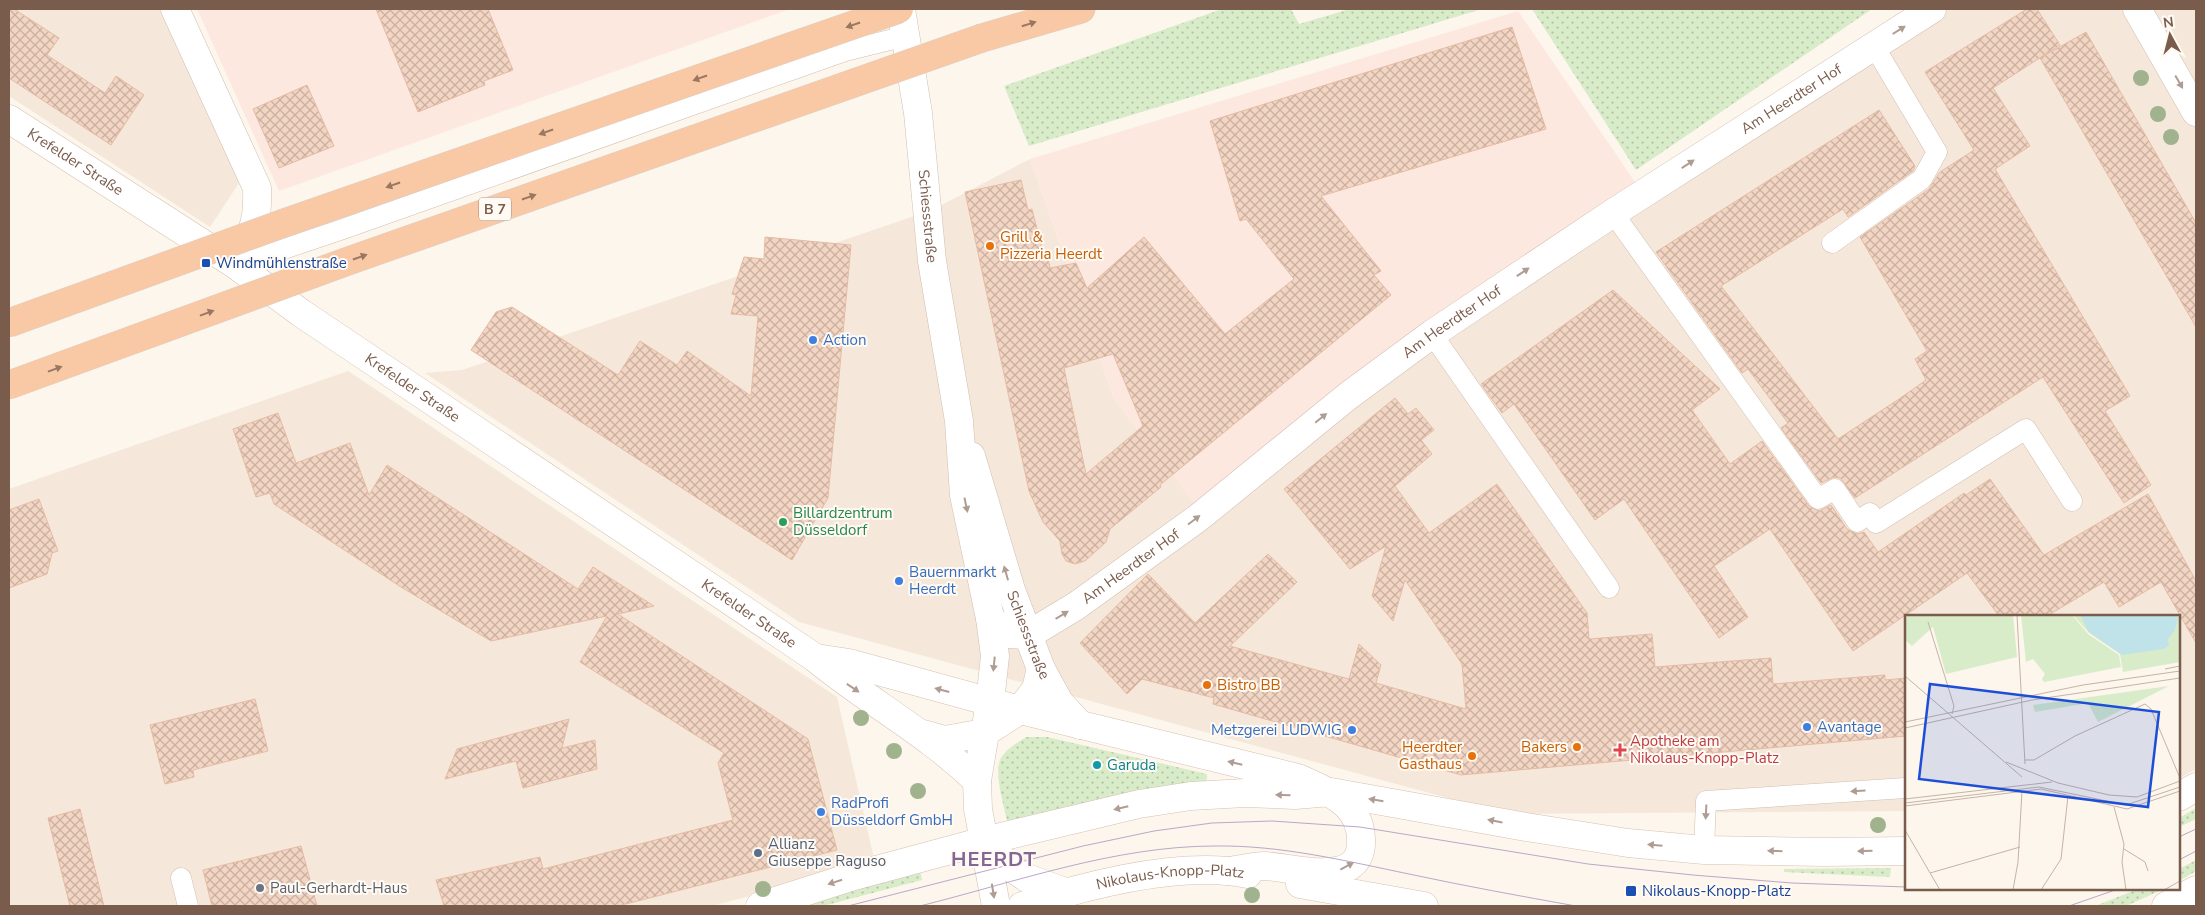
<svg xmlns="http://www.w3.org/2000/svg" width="2205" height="915" font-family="'Nunito Sans',sans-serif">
	<defs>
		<pattern id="grass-dots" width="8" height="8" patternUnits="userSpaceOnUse" patternTransform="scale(1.25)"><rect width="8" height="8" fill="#d8ecc9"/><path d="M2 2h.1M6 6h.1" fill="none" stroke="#b4c2a5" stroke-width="1.8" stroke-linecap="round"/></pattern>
		<pattern id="building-cross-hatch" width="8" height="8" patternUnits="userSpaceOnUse" patternTransform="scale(1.25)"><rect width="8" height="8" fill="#f3d5c3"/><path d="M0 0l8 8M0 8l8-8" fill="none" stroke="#cab0a1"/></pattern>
	</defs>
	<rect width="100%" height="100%" fill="#fdf6ec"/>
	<!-- residential -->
	<g fill="#f5e8da">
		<path d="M9 9H164L241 180 210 227 9 96Z"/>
		<path d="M1921 9H2196V769L2179 779V616H1906V811L1507 814 799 622 425 373 462 370 932 210 1030 159 1114 399 1202 512Z"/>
		<path d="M348 371 837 697 875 863 712 906H9V489Z"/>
	</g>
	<!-- commercial -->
	<g fill="#fde8e0">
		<path d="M197 9H790L279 191Z"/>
		<path d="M1518 11 1646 198 1201 512 1114 399 1030 159Z"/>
	</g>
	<!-- grass -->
	<g fill="url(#grass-dots)">
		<path d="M1222 9H1291L1299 24 1350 9H1482L1029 146 1004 86Z"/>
		<path d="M1532 9H1872L1636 170Z"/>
		<path d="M1026 737H1047L1207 774 1206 783 1008 825C1005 809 993 772 1001 758 1007 748 1017 743 1026 737Z"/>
		<path d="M2196 808V819L2179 827V818Z"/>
		<path d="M2196 860V871L2179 881V869Z"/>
		<path d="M1891 868 1890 877 1784 872V869Z"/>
		<path d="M920 870 922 880 823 906H796Z"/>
		<path d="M2138 889H2164L2126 906H2095Z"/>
	</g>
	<!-- building -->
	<g fill="url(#building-cross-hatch)" stroke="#e6bba3" fill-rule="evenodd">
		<path d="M9 9H14L59 38 47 55 105 93 116 76 144 95 111 145 9 78Z"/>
		<path d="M376 9H488L513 70 484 81 485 85 418 112Z"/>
		<path d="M2027 9H2037L2060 45 1993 88 2030 146 1995 169 2130 396 2105 411 2151 485 2124 503 2043 377 1855 498 1840 478 1834 477 1821 483 1781 428 1788 423 1748 369 1742 373 1656 252 1879 110 1915 166 1913 171 1848 217 1843 209 1721 286 1838 439 1899 399 1926 380 1915 359 1927 351 1860 237 1929 189 1940 172 1974 150 1925 72Z"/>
		<path d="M1512 27 1546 129 1321 196 1381 271 1374 275 1391 295 1160 485 1161 487 1110 529 1106 542 1085 561 1075 564 1066 561 1062 554 1060 541 1043 522 1029 491 965 192 1021 180 1028 210 1032 209 1043 253H1047L1050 268 1076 263 1087 288 1144 237 1225 334 1294 279 1246 219 1240 221 1210 121ZM1113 354 1143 426 1086 474 1064 368Z"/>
		<path d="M2086 32 2196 223V327L2040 58Z"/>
		<path d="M307 85 334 146 279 168 253 109Z"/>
		<path d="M765 237 851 245 828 498 792 560 471 350 496 312 512 307 618 375 640 341 677 365 687 351 751 396 758 316 731 314 736 295 732 294 744 257 764 259Z"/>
		<path d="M1613 290 1720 389 1692 410 1730 464 1762 441 1809 506 1819 511 1831 505 1847 529 1857 534 1864 532 1878 552 1964 493 1966 495 1990 479 2044 555 2148 494 2196 581V643L2161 582 2119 607 2104 582 2047 616H1999L1967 573 1853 651 1770 529 1714 566 1748 617 1719 638 1624 499 1595 520 1514 404 1502 413 1481 384Z"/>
		<path d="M1395 398 1408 414 1416 408 1434 430 1421 440 1432 454 1395 486 1429 533 1497 484 1587 613 1589 639 1652 634 1655 667 1771 658 1773 684 1885 675V680L1906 678V736L1461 775 1213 704 1214 698 1142 679 1127 694 1080 643 1148 574 1195 623 1268 554 1297 582 1230 646 1349 679 1359 644 1381 665 1376 683 1466 709 1462 664 1405 580 1393 621 1372 596 1386 546 1350 569 1284 489Z"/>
		<path d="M278 413 296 463 350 443 369 495 387 465 578 589 593 567 654 606 618 614 808 739 837 850 618 906H444L436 880 540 857 543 869 733 820 718 763 724 753 580 662 607 616 491 641 401 587 274 504 270 493 256 497 233 429Z"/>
		<path d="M39 499 58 551 52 553 47 574 9 588V510Z"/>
		<path d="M255 699 268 751 193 770 194 777 165 784 150 725Z"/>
		<path d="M569 719 562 748 595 740 597 769 523 788 516 761 445 779 457 749Z"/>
		<path d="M80 809 104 906H70L48 818Z"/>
		<path d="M301 846 317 906H212L203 870Z"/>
	</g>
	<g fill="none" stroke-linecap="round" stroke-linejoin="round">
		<defs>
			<g id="service">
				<path d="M1613 213 1818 499 1835 489 1857 522 1870 513 1876 523 2026 429 2072 501"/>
				<path d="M1832 243 1922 179 1937 152 1874 46"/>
				<path d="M236 265 343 229 845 51 906 36"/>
				<path d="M1432 334 1609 588"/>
				<path d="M1704 850 1706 801 1906 788"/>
				<path d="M181 878 188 906"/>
			</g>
			<g id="minor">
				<path d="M175 9 257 188C258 218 255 227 242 253"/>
				<path d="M2137 9 2196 112"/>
				<path id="s1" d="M990 618 1007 634 1028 635 1076 606 1198 518 1348 396 1432 334 1613 213 1932 9"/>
			</g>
			<g id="tertiary">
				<path id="s2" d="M901 9 918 113 932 261 959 421 964 495 990 618 995 656 990 702"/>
				<path id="s3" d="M971 456 1011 590 1041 669 1059 702 1080 725"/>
			</g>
			<g id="secondary">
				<path id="s4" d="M9 119 236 265 301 313 814 657C867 701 928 733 977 781"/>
				<path d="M816 658 849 663 1020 710 1298 778C1322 789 1355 800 1360 830 1371 892 1298 868 1265 866 1254 866 1242 869 1231 871"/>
				<path d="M990 702 977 781 978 809 996 906"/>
				<path d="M923 734 945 740 984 733 1020 710 1036 689 1041 669"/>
				<path d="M2179 797 2196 787"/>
				<path d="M984 841 1009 866 1027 878 1065 892"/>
				<path d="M1300 884 1424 906"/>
				<path d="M760 906 854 876 984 841 1139 804 1191 796 1245 793 1295 795 1331 792 1526 827 1628 843 1704 850 1824 852 1906 851"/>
				<path id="s5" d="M1022 906C1087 885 1180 860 1248 874"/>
				<path d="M2166 906 2196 890"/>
			</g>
			<path id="trunk" d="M982 38 1081 9"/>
		</defs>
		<!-- service casing -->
		<use href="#service" stroke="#d1beb0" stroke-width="21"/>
		<!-- minor casing -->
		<use href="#minor" stroke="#d1beb0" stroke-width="29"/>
		<!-- tertiary casing -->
		<use href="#tertiary" stroke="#d1beb0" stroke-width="29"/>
		<!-- secondary casing -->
		<use href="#secondary" stroke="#d6c0b0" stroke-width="29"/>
		<!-- trunk casing -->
		<use href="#trunk" stroke="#dad1cd" stroke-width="29"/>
		<!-- service -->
		<use href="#service" stroke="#fff" stroke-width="20"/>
		<!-- minor -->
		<use href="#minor" stroke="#fff" stroke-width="28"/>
		<!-- tertiary -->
		<use href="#tertiary" stroke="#fff" stroke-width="28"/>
		<!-- secondary -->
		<use href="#secondary" stroke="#fff" stroke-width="28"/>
		<!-- trunk -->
		<use href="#trunk" stroke="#f9c8a4" stroke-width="28"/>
		<!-- tram -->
		<g stroke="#b9a8c9" stroke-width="1">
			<path d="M2179 837 2196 829"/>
			<path d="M2179 860 2196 851"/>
			<path d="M848 906 1083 846 1154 831 1212 823 1272 821 1360 827 1588 864 1693 875 1792 883 1906 887"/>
			<path d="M920 906C1016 882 1115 846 1215 846 1281 845 1346 861 1409 874 1465 886 1520 896 1576 906"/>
			<path d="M2069 906 2118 889"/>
		</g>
		<defs>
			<g id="trunk-bridge">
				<path d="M9 323 287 222 899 9"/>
				<path d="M9 385 351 260 982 38"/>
			</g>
		</defs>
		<!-- trunk-bridge casing -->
		<use href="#trunk-bridge" stroke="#dad1cd" stroke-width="29" stroke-linecap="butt"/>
		<!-- trunk-bridge -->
		<use href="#trunk-bridge" stroke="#f9c8a4" stroke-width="28"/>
	</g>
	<!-- trees -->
	<g fill="#a0b28e">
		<circle cx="2141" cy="78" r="8"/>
		<circle cx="2158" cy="114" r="8"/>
		<circle cx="2171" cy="137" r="8"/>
		<circle cx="861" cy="718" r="8"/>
		<circle cx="894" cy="751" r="8"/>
		<circle cx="918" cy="791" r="8"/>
		<circle cx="1878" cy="825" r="8"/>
		<circle cx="763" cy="889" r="8"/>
		<circle cx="1252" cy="895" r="8"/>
	</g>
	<!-- one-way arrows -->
	<defs><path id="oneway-solid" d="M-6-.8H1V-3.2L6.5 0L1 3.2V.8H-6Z" transform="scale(1.25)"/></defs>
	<g fill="#9a7763">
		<use href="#oneway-solid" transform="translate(1029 24) rotate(-17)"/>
		<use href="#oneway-solid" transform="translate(853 25) rotate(161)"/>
		<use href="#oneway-solid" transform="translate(700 78) rotate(161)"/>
		<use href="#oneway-solid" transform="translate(546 132) rotate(161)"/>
		<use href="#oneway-solid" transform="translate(393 185) rotate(161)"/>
		<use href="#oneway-solid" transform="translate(529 197) rotate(-19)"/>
		<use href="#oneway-solid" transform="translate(360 257) rotate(-19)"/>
		<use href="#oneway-solid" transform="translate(207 313) rotate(-20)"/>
		<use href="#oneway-solid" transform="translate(55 369) rotate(-20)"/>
	</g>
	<g fill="#af9d94">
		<use href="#oneway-solid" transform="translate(1899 30) rotate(-32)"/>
		<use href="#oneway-solid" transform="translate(2179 82) rotate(60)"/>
		<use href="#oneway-solid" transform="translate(1688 164) rotate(-33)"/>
		<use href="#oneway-solid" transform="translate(1523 272) rotate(-34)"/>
		<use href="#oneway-solid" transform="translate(1321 418) rotate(-39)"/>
		<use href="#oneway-solid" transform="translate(966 505) rotate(78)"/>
		<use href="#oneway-solid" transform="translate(1194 520) rotate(-37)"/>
		<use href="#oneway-solid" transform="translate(1006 573) rotate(-106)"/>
		<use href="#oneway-solid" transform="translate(1062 615) rotate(-31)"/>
		<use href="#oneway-solid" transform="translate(994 664) rotate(96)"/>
		<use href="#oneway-solid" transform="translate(853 688) rotate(34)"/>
		<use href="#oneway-solid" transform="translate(942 690) rotate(-165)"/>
		<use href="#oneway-solid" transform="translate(1235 763) rotate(-167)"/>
		<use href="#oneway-solid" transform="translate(1858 791) rotate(176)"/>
		<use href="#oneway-solid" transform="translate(1283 795) rotate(-178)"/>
		<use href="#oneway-solid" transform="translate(1376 800) rotate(-171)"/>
		<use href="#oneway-solid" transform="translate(1121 808) rotate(167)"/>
		<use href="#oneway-solid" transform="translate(1706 812) rotate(93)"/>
		<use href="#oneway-solid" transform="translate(1495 821) rotate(-169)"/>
		<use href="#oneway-solid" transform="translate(1655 845) rotate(-175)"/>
		<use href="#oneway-solid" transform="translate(1775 851) rotate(-179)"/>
		<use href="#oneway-solid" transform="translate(1865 851) rotate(179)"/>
		<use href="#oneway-solid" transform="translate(1347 866) rotate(-28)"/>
		<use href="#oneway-solid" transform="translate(835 882) rotate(162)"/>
		<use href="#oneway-solid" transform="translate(993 891) rotate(81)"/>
	</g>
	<!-- markers -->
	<g fill="#e8710a" stroke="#fffaf3" stroke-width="2">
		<circle cx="990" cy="246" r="5"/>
		<circle cx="1207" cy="685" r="5"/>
		<circle cx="1577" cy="747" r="5"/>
		<circle cx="1472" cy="756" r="5"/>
	</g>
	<g fill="#1a4fb4" stroke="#fffaf3" stroke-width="2">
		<rect x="201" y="258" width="10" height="10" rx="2.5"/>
		<rect x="1625" y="885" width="12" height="12" rx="2.5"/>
	</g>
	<g fill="#3f7fe0" stroke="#fffaf3" stroke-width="2">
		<circle cx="813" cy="340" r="5"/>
		<circle cx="899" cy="581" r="5"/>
		<circle cx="1807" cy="727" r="5"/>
		<circle cx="1352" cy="730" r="5"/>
		<circle cx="821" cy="812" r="5"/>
	</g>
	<circle fill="#2e9e5b" stroke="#fffaf3" stroke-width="2" cx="783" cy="522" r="5"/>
	<path fill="#e0444e" stroke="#fffaf3" stroke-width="2" d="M1617.5 742.5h5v5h5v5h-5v5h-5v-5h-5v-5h5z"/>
	<circle fill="#0f9aa8" stroke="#fffaf3" stroke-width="2" cx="1097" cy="765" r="5"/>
	<circle fill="#5c6f8a" stroke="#fffaf3" stroke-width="2" cx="758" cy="853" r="5"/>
	<circle fill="#6b7280" stroke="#fffaf3" stroke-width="2" cx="260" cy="888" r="5"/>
	<g text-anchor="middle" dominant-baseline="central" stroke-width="4" stroke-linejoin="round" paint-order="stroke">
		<!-- shield labels -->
		<rect fill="#fffaf3" stroke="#a28b7f" stroke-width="1" x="479" y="197.5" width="32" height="23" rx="4"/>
		<g font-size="14" font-weight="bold" fill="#7a5c4d">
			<text x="495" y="209">B 7</text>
		</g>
		<!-- street labels -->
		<g font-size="15" fill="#7a5c4d" stroke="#fffaf3">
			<text stroke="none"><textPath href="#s1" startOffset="978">Am Heerdter Hof</textPath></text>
			<text stroke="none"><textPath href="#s4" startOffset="79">Krefelder Straße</textPath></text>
			<text stroke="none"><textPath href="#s2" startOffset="209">Schiessstraße</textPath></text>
			<text stroke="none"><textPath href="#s1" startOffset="572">Am Heerdter Hof</textPath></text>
			<text stroke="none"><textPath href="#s4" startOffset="485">Krefelder Straße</textPath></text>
			<text stroke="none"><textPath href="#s1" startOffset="168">Am Heerdter Hof</textPath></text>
			<text stroke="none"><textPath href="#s4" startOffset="890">Krefelder Straße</textPath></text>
			<text stroke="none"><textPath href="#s3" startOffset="188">Schiessstraße</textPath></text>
			<text stroke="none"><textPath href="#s5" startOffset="152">Nikolaus-Knopp-Platz</textPath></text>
		</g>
		<!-- food labels -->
		<g font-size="15" fill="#c56008" stroke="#fffaf3" text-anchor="start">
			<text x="1000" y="237">Grill &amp;<tspan x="1000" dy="17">Pizzeria Heerdt</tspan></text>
			<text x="1217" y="685">Bistro BB</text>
			<text x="1462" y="747" text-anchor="end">Heerdter<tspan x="1462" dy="17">Gasthaus</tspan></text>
			<text x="1567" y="747" text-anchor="end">Bakers</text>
		</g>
		<!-- transit labels -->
		<g font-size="15" fill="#164399" stroke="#fffaf3" text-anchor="start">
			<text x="216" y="263">Windmühlenstraße</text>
			<text x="1642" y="891">Nikolaus-Knopp-Platz</text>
		</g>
		<!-- shop labels -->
		<g font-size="15" fill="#366cbe" stroke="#fffaf3" text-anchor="start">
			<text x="823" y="340">Action</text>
			<text x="909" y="572">Bauernmarkt<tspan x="909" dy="17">Heerdt</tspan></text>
			<text x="1817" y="727">Avantage</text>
			<text x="1342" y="730" text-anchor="end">Metzgerei LUDWIG</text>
			<text x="831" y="803">RadProfi<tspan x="831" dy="17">Düsseldorf GmbH</tspan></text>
		</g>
		<!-- leisure labels -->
		<g font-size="15" fill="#27864d" stroke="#fffaf3" text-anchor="start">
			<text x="793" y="513">Billardzentrum<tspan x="793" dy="17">Düsseldorf</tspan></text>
		</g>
		<!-- health labels -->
		<g font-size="15" fill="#be3a42" stroke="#fffaf3" text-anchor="start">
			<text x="1630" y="741">Apotheke am<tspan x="1630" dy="17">Nikolaus-Knopp-Platz</tspan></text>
		</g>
		<!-- culture labels -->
		<g font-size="15" fill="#0d838f" stroke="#fffaf3" text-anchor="start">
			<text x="1107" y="765">Garuda</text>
		</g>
		<!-- service labels -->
		<g font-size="15" fill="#4e5e75" stroke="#fffaf3" text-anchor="start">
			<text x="768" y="844">Allianz<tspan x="768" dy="17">Giuseppe Raguso</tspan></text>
		</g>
		<!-- worship labels -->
		<g font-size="15" fill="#5b616d" stroke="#fffaf3" text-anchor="start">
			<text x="270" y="888">Paul-Gerhardt-Haus</text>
		</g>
		<!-- district labels -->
		<g font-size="20" font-weight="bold" letter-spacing="1" fill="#846695" stroke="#fffaf3">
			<text x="994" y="859">HEERDT</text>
		</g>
	</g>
	<!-- overview -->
	<g transform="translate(1905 615)">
		<rect width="275" height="275" fill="#fdf6ec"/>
		<path d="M168 0H275V47L218 57 215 39 184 18ZM264 71 193 107 183 88 130 97 128 90Z" fill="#d8ecc9"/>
		<path d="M0 0H108L112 42 41 59 28 12 7 31 0 25ZM116 0H167L183 19 214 40 216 52 139 67 137 64 140 59 128 44 121 47Z" fill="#d8ecc9"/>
		<path d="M175 0H272L273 3 270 15 263 24 264 30 259 34 217 40 184 17Z" fill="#bfe3e8"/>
		<path fill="none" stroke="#c5b3a7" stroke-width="1" d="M112 0 120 149M23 7 49 91 47 99M260 54 275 51M0 61 117 162M0 107 178 70 275 56M0 113 127 85 275 63M120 145H129L170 121 240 89 246 94 275 163M101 147 153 168 204 180 232 182 275 166M0 184 147 167M0 188 134 172 221 190 275 172M0 191 136 174 222 194 275 176M209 192 219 229 217 247 221 275M0 215 35 275M219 234 240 247 243 256M25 258 115 232M108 275 113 247 117 176M136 275 156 244 163 181M259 275 275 266"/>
		<path fill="#1d4ed8" fill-opacity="0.15" stroke="#1d4ed8" stroke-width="2.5" d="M25 69 254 97 243 192 14 164Z"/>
		<rect width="275" height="275" fill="none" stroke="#7a5c4d" stroke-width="2.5"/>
	</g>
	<!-- border -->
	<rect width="2205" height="915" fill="none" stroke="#7a5c4d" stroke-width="20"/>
	<!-- north arrow -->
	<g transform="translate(2170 35) rotate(353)" stroke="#fffaf3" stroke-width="4" paint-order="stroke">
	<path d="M0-4L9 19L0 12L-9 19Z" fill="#7a5c4d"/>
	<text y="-8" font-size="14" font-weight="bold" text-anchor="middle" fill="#7a5c4d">N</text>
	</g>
</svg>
